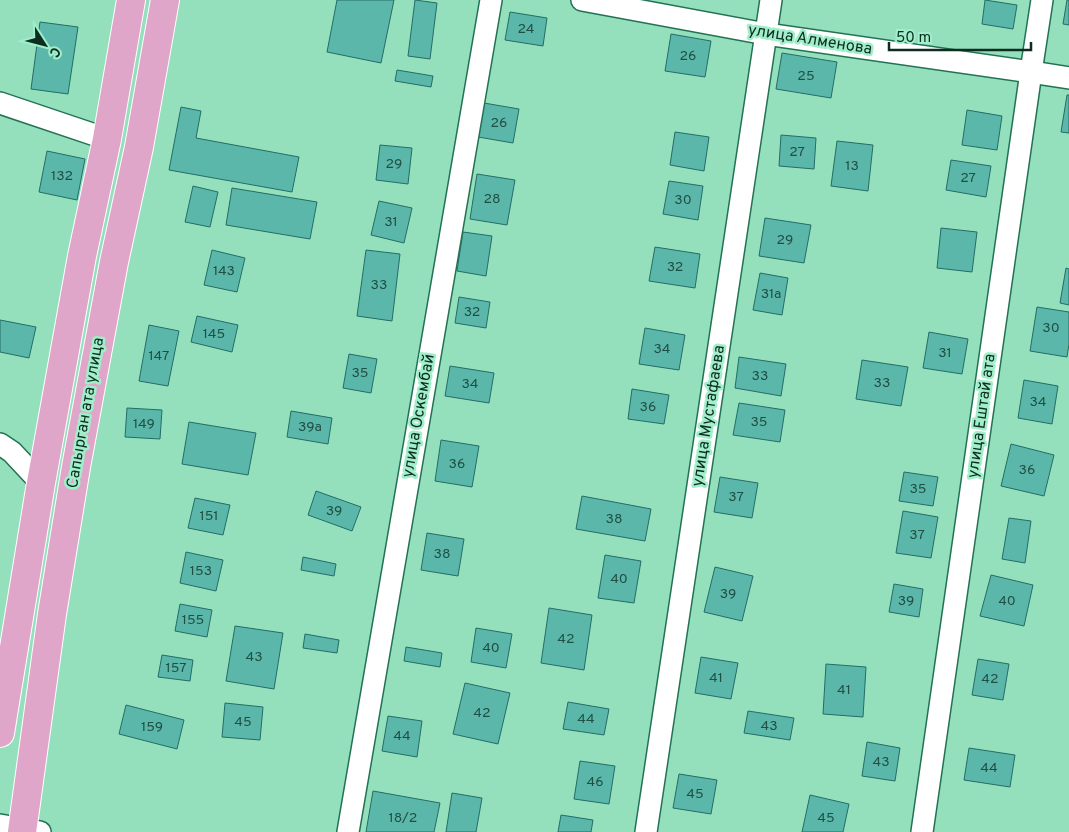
<svg xmlns="http://www.w3.org/2000/svg" width="1069" height="832" font-family="Overpass,sans-serif">
	<rect width="100%" height="100%" fill="#94e0bd"/>
	<!-- building -->
	<g fill="#5ab7aa" stroke="#246d65">
		<path d="M337 0H394L381 63 327 52Z"/>
		<path d="M415 0 437 3 430 59 408 56Z"/>
		<path d="M985 0 1017 5 1013 29 982 24Z"/>
		<path d="M1067 0H1069V25L1063 24Z"/>
		<path d="M510 12 547 18 543 46 505 40Z"/>
		<path d="M40 22 78 27 68 94 31 89Z"/>
		<path d="M671 34 711 41 705 77 665 71Z"/>
		<path d="M782 53 837 62 831 98 776 89Z"/>
		<path d="M397 70 433 76 431 87 395 81Z"/>
		<path d="M1067 95H1069V133L1061 132Z"/>
		<path d="M484 103 519 109 513 143 478 137Z"/>
		<path d="M181 107 201 111 196 138 299 157 292 192 169 170Z"/>
		<path d="M967 110 1002 116 997 150 962 145Z"/>
		<path d="M675 132 709 137 704 171 670 165Z"/>
		<path d="M781 135 816 138 814 169 779 166Z"/>
		<path d="M837 141 873 145 868 191 831 186Z"/>
		<path d="M380 145 412 148 408 184 376 180Z"/>
		<path d="M47 151 85 159 77 200 39 192Z"/>
		<path d="M951 160 991 166 986 197 946 190Z"/>
		<path d="M477 174 515 180 507 225 470 219Z"/>
		<path d="M669 181 703 186 698 220 663 214Z"/>
		<path d="M193 186 218 192 210 227 185 222Z"/>
		<path d="M232 188 317 202 310 239 226 225Z"/>
		<path d="M379 201 412 208 404 243 371 235Z"/>
		<path d="M765 218 811 225 804 263 759 256Z"/>
		<path d="M941 228 977 232 972 272 937 268Z"/>
		<path d="M463 232 492 236 486 276 457 271Z"/>
		<path d="M655 247 700 254 695 288 649 281Z"/>
		<path d="M212 250 245 258 237 292 204 285Z"/>
		<path d="M366 250 400 254 392 321 357 316Z"/>
		<path d="M1066 268 1069 269V305L1060 303Z"/>
		<path d="M760 273 788 278 782 315 753 310Z"/>
		<path d="M459 297 490 302 486 328 455 323Z"/>
		<path d="M1037 307 1069 312V344L1067 357 1030 351Z"/>
		<path d="M197 316 238 325 232 352 191 342Z"/>
		<path d="M0 320 36 327 29 358 0 352Z"/>
		<path d="M149 325 179 331 168 386 139 381Z"/>
		<path d="M645 328 685 335 679 370 639 364Z"/>
		<path d="M929 332 968 339 962 374 923 368Z"/>
		<path d="M349 354 377 359 371 393 343 388Z"/>
		<path d="M739 357 786 364 781 396 735 388Z"/>
		<path d="M862 360 908 367 901 406 856 399Z"/>
		<path d="M450 366 494 373 489 403 445 396Z"/>
		<path d="M1024 380 1058 386 1052 424 1018 418Z"/>
		<path d="M632 389 669 395 664 424 628 419Z"/>
		<path d="M739 403 785 410 780 442 733 435Z"/>
		<path d="M127 408 162 410 160 439 125 437Z"/>
		<path d="M291 411 332 418 328 444 287 437Z"/>
		<path d="M189 422 256 433 248 475 182 464Z"/>
		<path d="M441 440 479 446 472 487 435 481Z"/>
		<path d="M1011 444 1054 455 1044 496 1001 486Z"/>
		<path d="M904 472 938 477 933 506 899 501Z"/>
		<path d="M720 477 758 483 752 518 714 512Z"/>
		<path d="M316 491 361 507 352 531 308 515Z"/>
		<path d="M582 496 651 509 645 541 576 529Z"/>
		<path d="M195 498 230 505 223 535 188 528Z"/>
		<path d="M903 511 938 517 931 558 896 553Z"/>
		<path d="M1009 518 1031 521 1025 563 1002 559Z"/>
		<path d="M427 533 464 539 458 576 421 570Z"/>
		<path d="M186 552 223 560 216 591 180 583Z"/>
		<path d="M605 555 641 561 634 603 598 598Z"/>
		<path d="M303 557 336 564 334 576 301 570Z"/>
		<path d="M715 567 753 576 742 621 704 612Z"/>
		<path d="M991 575 1033 585 1024 626 980 616Z"/>
		<path d="M894 584 923 589 919 617 889 612Z"/>
		<path d="M180 604 212 610 207 637 175 631Z"/>
		<path d="M549 608 592 615 584 670 541 663Z"/>
		<path d="M235 626 283 633 274 689 226 681Z"/>
		<path d="M476 628 512 634 506 668 471 662Z"/>
		<path d="M305 634 339 640 337 653 303 648Z"/>
		<path d="M406 647 442 653 440 667 404 661Z"/>
		<path d="M162 655 193 660 190 681 158 677Z"/>
		<path d="M701 657 738 663 731 699 695 693Z"/>
		<path d="M978 659 1009 664 1003 700 972 695Z"/>
		<path d="M826 664 866 667 863 717 823 714Z"/>
		<path d="M465 683 510 693 498 744 453 734Z"/>
		<path d="M568 702 609 709 604 735 563 729Z"/>
		<path d="M225 703 263 707 260 740 222 737Z"/>
		<path d="M126 705 184 720 177 749 119 734Z"/>
		<path d="M748 711 794 718 790 740 744 733Z"/>
		<path d="M388 716 422 721 417 757 382 751Z"/>
		<path d="M867 742 900 748 895 781 862 776Z"/>
		<path d="M969 748 1015 755 1010 787 964 780Z"/>
		<path d="M580 761 615 766 609 804 574 799Z"/>
		<path d="M679 774 717 780 711 814 673 808Z"/>
		<path d="M373 791 440 803 434 832H366Z"/>
		<path d="M452 793 482 798 476 832H446Z"/>
		<path d="M810 795 849 804 843 832H802Z"/>
		<path d="M561 815 593 820 591 832H558Z"/>
	</g>
	<g fill="none" stroke-linecap="round" stroke-linejoin="round">
		<defs>
			<g id="minor">
				<path d="M582 0 766 34 1031 72 1069 78"/>
				<path d="M0 103 107 139"/>
				<path d="M0 444 12 452 41 483"/>
				<path d="M0 825 40 832"/>
				<path d="M348 832 491 0"/>
				<path d="M646 832 771 0"/>
				<path d="M922 832 1031 72 1042 0"/>
			</g>
			<g id="major">
				<path d="M0 733 41 483 82 256 107 139 131 0"/>
				<path d="M22 832 52 614 76 467 114 262 139 147 165 0"/>
			</g>
		</defs>
		<!-- minor casing -->
		<use href="#minor" stroke="#237254" stroke-width="24"/>
		<!-- major casing -->
		<use href="#major" stroke="#fff" stroke-width="30"/>
		<!-- minor -->
		<use href="#minor" stroke="#fff" stroke-width="21"/>
		<!-- major -->
		<use href="#major" stroke="#dfa6c9" stroke-width="28"/>
	</g>
	<g text-anchor="middle" dominant-baseline="central" stroke-width="5" stroke-linejoin="round" paint-order="stroke">
		<!-- number labels -->
		<g font-size="14" fill="#205043">
			<text x="526" y="29">24</text>
			<text x="688" y="56">26</text>
			<text x="806" y="76">25</text>
			<text x="499" y="123">26</text>
			<text x="797" y="152">27</text>
			<text x="394" y="164">29</text>
			<text x="852" y="166">13</text>
			<text x="62" y="176">132</text>
			<text x="968" y="178">27</text>
			<text x="492" y="199">28</text>
			<text x="683" y="200">30</text>
			<text x="391" y="222">31</text>
			<text x="785" y="240">29</text>
			<text x="675" y="267">32</text>
			<text x="224" y="271">143</text>
			<text x="379" y="285">33</text>
			<text x="771" y="294">31а</text>
			<text x="472" y="312">32</text>
			<text x="1051" y="328">30</text>
			<text x="214" y="334">145</text>
			<text x="662" y="349">34</text>
			<text x="945" y="353">31</text>
			<text x="159" y="356">147</text>
			<text x="360" y="373">35</text>
			<text x="760" y="376">33</text>
			<text x="882" y="383">33</text>
			<text x="470" y="384">34</text>
			<text x="1038" y="402">34</text>
			<text x="648" y="407">36</text>
			<text x="759" y="422">35</text>
			<text x="144" y="424">149</text>
			<text x="310" y="427">39а</text>
			<text x="457" y="464">36</text>
			<text x="1027" y="470">36</text>
			<text x="918" y="489">35</text>
			<text x="736" y="497">37</text>
			<text x="334" y="511">39</text>
			<text x="209" y="516">151</text>
			<text x="614" y="519">38</text>
			<text x="917" y="535">37</text>
			<text x="442" y="554">38</text>
			<text x="201" y="571">153</text>
			<text x="619" y="579">40</text>
			<text x="728" y="594">39</text>
			<text x="906" y="601">39</text>
			<text x="1007" y="601">40</text>
			<text x="193" y="620">155</text>
			<text x="566" y="639">42</text>
			<text x="491" y="648">40</text>
			<text x="254" y="657">43</text>
			<text x="176" y="668">157</text>
			<text x="716" y="678">41</text>
			<text x="990" y="679">42</text>
			<text x="844" y="690">41</text>
			<text x="482" y="713">42</text>
			<text x="586" y="719">44</text>
			<text x="243" y="722">45</text>
			<text x="769" y="726">43</text>
			<text x="152" y="727">159</text>
			<text x="402" y="736">44</text>
			<text x="881" y="762">43</text>
			<text x="989" y="768">44</text>
			<text x="595" y="782">46</text>
			<text x="695" y="794">45</text>
			<text x="403" y="818">18/2</text>
			<text x="826" y="818">45</text>
		</g>
		<!-- street labels -->
		<g font-size="16" fill="#0d2d21" stroke="#a1eeca">
			<text transform="translate(810 40) rotate(9)">улица Алменова</text>
			<text transform="translate(86 413) rotate(-80)">Сапырган ата улица</text>
			<text transform="translate(419 416) rotate(-80)">улица Оскембай</text>
			<text transform="translate(709 416) rotate(-81)">улица Мустафаева</text>
			<text transform="translate(982 416) rotate(-82)">улица Ештай ата</text>
		</g>
	</g>
	<!-- north arrow -->
	<g transform="translate(45 45) rotate(126)" stroke="#a1eeca" stroke-width="4" paint-order="stroke">
	<path d="M0-4L9 19L0 12L-9 19Z" fill="#0d2d21"/>
	<text y="-8" font-size="14" font-weight="bold" text-anchor="middle" fill="#0d2d21">С</text>
	</g>
	<!-- scale -->
	<path d="M889 42v8h142v-8" fill="none" stroke="#0d2d21" stroke-width="2.5"/>
	<text x="896" y="42" font-size="15" fill="#0d2d21" stroke="#a1eeca" stroke-width="4" paint-order="stroke">50 m</text>
</svg>
